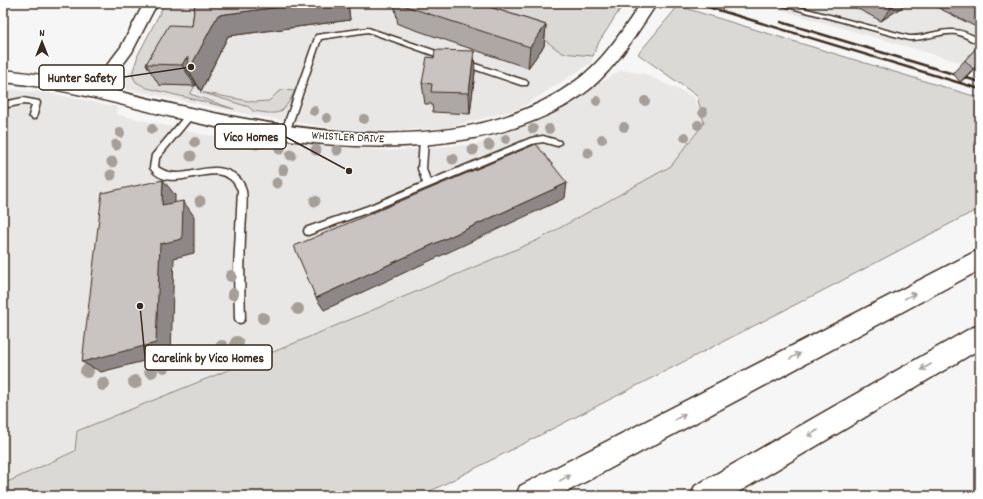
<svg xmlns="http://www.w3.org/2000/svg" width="983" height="499" font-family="Dekko,sans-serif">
	<rect width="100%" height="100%" fill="#f7f6f6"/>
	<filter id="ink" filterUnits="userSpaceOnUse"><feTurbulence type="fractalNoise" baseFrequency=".025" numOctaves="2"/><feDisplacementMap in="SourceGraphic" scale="8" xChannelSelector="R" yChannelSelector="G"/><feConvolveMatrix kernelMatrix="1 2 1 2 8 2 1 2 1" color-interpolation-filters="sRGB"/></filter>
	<g filter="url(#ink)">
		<!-- built -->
		<g fill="#e9e7e6">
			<path d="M203 3H475L599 42 591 63 519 109 446 128 358 132 257 116 120 88 166 8Z"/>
			<path d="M756 3H980V68Z"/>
			<path d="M621 70 645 74 694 97 704 122 671 166 538 240 283 348 77 431 75 451 3 484V89L49 93 117 107 116 114 205 135 390 151 476 144 544 118Z"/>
		</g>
		<!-- green -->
		<g fill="#dbd9d6" stroke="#8b827a">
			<path d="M165 3H279L207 12 160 85 195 86 190 94 234 109 147 88 136 82 132 75 138 55Z"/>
			<path d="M425 3H624L599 42 593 56 562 53 546 41Z"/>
			<path d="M678 6 980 98V208L824 290 421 496H3V484L75 451 77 431 283 348 538 240 671 166 704 123 697 96 638 54Z"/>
			<path d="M282 90 295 91C281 116 281 115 253 111L249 107 200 92 254 102 269 101 277 93Z"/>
		</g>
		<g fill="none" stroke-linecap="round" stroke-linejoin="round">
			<defs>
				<g id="service">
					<path d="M773 3H784L909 36C924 37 938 29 953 30 963 30 972 35 980 39V44C972 42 965 36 956 34 941 32 925 41 909 40Z"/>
					<path d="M368 28 448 55 449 57 446 59H444L368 32 321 39 289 133 285 136 282 135 281 133 316 35Z"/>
					<path d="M462 61H466L527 81 528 83 527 85H521L462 65Z"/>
					<path d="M23 98 39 101 40 103 36 118 33 119 29 116 32 105 23 104 3 108V102Z"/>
					<path d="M190 112 193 113V117L159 158 158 167C176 180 194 168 214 168 228 168 243 175 246 191 248 201 245 225 245 236 244 264 244 291 245 319L243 322 240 323 237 322 235 319 234 269 238 190C236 187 234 182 231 180 210 161 169 197 150 168L152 155 187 113Z"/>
					<path d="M424 136 428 139 426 169 430 180 531 138 543 136 560 141 561 143 557 146 543 142 532 144 374 210 308 235 305 234 304 231 305 228 368 206 423 183 418 169 420 139Z"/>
				</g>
				<path id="minor" d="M146 3H159L153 11 132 52 101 94 96 95 91 94 89 90 91 86 121 47 141 9Z"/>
				<path id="primary" d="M641 3H657C637 33 618 65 591 88 560 114 513 131 474 138 379 156 282 143 189 121 127 107 67 88 3 82V70C67 76 127 95 190 108 310 134 472 159 577 80 604 60 623 30 641 3Z"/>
				<g id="motorway">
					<path d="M980 249V270L559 496H516L520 486Z"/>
					<path d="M980 325V349L732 496H691L695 486 971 328Z"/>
				</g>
			</defs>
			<!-- service casing -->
			<use href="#service" stroke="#3b2a1e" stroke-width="3"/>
			<!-- minor casing -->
			<use href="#minor" stroke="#3b2a1e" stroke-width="3"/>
			<!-- primary casing -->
			<use href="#primary" stroke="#3b2a1e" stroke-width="3"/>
			<!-- motorway casing -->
			<use href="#motorway" stroke="#3b2a1e" stroke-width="3"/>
			<!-- service -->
			<use href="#service" fill="#fff" fill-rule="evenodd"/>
			<!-- minor -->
			<use href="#minor" fill="#fff" fill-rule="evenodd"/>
			<!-- primary -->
			<use href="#primary" fill="#fff" fill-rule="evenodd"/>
			<!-- motorway -->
			<use href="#motorway" fill="#fff" fill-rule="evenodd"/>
			<!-- rail -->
			<g stroke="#3b2a1e" stroke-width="2.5">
				<path d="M695 3 980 89"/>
				<path d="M781 22 980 82"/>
			</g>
		</g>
		<!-- trees -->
		<g fill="#a69e98">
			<circle cx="597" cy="101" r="5"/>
			<circle cx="645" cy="101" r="5"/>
			<circle cx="314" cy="111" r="5"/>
			<circle cx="703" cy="112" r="5"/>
			<circle cx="327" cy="118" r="5"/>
			<circle cx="364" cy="119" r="5"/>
			<circle cx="698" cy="125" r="5"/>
			<circle cx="624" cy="127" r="5"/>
			<circle cx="152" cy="129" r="5"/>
			<circle cx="533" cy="129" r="5"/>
			<circle cx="549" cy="129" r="5"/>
			<circle cx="120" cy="133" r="5"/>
			<circle cx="685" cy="137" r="5"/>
			<circle cx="506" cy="139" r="5"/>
			<circle cx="602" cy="139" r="5"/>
			<circle cx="195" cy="142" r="5"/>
			<circle cx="256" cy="144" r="5.5"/>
			<circle cx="116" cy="145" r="5.5"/>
			<circle cx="489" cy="145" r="5.5"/>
			<circle cx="280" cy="149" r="5.5"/>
			<circle cx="316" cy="150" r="5.5"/>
			<circle cx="337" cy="150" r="5.5"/>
			<circle cx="473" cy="150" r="5.5"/>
			<circle cx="588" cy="153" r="5.5"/>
			<circle cx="291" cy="155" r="5.5"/>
			<circle cx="191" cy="156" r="5.5"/>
			<circle cx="453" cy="159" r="5.5"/>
			<circle cx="112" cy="162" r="5.5"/>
			<circle cx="283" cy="170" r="5.5"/>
			<circle cx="111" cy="175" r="5.5"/>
			<circle cx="277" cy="183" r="5.5"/>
			<circle cx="200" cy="201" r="5.5"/>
			<circle cx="315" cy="201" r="5.5"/>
			<circle cx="231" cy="276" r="6"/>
			<circle cx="233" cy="294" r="6"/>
			<circle cx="298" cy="309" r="6"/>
			<circle cx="263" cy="318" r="6"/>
			<circle cx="237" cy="343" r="7"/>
			<circle cx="222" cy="347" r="7"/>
			<circle cx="164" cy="366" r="7"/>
			<circle cx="87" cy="371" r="7"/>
			<circle cx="151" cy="371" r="7"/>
			<circle cx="135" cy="382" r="7"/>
			<circle cx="103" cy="384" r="7"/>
		</g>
		<!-- wall -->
		<g fill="#ada8a6" stroke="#3b2a1e">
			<path d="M195 3H348L350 20 228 36 201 91 200 90 196 84 195 86 159 85 146 64 192 26Z"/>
			<path d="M394 3H477L546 25 544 46 528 68 398 24Z"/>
			<path d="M847 3H908L881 21Z"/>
			<path d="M929 3H980V29Z"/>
			<path d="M980 44V66L960 82 953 73Z"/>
			<path d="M475 72 470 114 433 112 432 104H425L422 83Z"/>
		</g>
		<!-- shaded-wall -->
		<g fill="#8d8887" stroke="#3b2a1e">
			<path d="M312 3H348L350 20 228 36 201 91 189 70H187L196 84 195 86 182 65 186 58 191 66 218 15Z"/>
			<path d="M898 3H908L881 21 891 8Z"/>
			<path d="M546 25 544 46 528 68 530 47Z"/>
			<path d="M474 51 475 72 470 114 469 93Z"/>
			<path d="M980 63V66L960 82 973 69Z"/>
			<path d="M163 180 175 195V220L162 205Z"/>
			<path d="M567 183 565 198 324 310 316 298Z"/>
			<path d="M183 201 194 216V253L174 258 171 354 101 372 82 362 160 244Z"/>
		</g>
		<!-- building -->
		<g fill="#c9c3c1" stroke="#3b2a1e">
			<path d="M195 3H312L218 15 189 70H187L189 58H186L182 65 146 64 169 25 192 26Z"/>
			<path d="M396 3H477L546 25 530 47Z"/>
			<path d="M881 3H898L891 8Z"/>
			<path d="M967 3H980V9Z"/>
			<path d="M980 44V63L973 69 965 60Z"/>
			<path d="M435 50 474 51 469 93 431 92 432 84 422 83 427 57 434 58Z"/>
			<path d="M536 144 567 183 316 298 294 246Z"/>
			<path d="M163 180 162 205 183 201 182 239 160 244 156 343 82 362 102 193Z"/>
		</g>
		<!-- one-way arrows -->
		<defs><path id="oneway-shaft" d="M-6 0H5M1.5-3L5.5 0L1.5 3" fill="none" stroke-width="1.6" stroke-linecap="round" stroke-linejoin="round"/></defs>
		<g stroke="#a79f9a">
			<use href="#oneway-shaft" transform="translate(910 296) rotate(-28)"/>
			<use href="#oneway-shaft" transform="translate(795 356) rotate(-28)"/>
			<use href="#oneway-shaft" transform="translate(926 367) rotate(150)"/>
			<use href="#oneway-shaft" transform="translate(680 417) rotate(-28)"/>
			<use href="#oneway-shaft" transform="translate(813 433) rotate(150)"/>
			<use href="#oneway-shaft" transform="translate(565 478) rotate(-28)"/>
		</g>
	</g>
	<g text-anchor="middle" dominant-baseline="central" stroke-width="3.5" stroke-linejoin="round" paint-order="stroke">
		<!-- street labels -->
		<g font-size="12" fill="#3b2a1e" stroke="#fff">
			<text transform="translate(348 138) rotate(3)">WHISTLER DRIVE</text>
		</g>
	</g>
	<!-- callouts -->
	<path fill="none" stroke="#3b2a1e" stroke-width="1.5" d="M191 67L124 77M349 171L286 137M140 306L145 357"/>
	<g fill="#3b2a1e" stroke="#fff" stroke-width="1.5">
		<circle cx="191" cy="67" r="4"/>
		<circle cx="349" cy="171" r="4"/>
		<circle cx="140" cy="306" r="4"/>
	</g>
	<g fill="#fff" stroke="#3b2a1e" stroke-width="1.5">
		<rect x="39" y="65" width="85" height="25" rx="4"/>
		<rect x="215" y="124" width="71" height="25" rx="4"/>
		<rect x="145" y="345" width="127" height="25" rx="4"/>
	</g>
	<g font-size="13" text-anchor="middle" font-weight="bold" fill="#3b2a1e">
		<text x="82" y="82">Hunter Safety</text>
		<text x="251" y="141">Vico Homes</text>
		<text x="208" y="362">Carelink by Vico Homes</text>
	</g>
	<!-- margin -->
	<rect width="983" height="499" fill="none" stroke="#fff" stroke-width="16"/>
	<rect x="8" y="8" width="967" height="483" fill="none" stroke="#3b2a1e" stroke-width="1.5" filter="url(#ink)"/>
	<!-- north arrow -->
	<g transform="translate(42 42)" stroke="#ffffff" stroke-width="3" paint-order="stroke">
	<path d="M0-3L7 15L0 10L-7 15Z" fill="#3b2a1e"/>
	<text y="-6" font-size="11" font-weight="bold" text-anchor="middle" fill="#3b2a1e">N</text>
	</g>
</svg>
